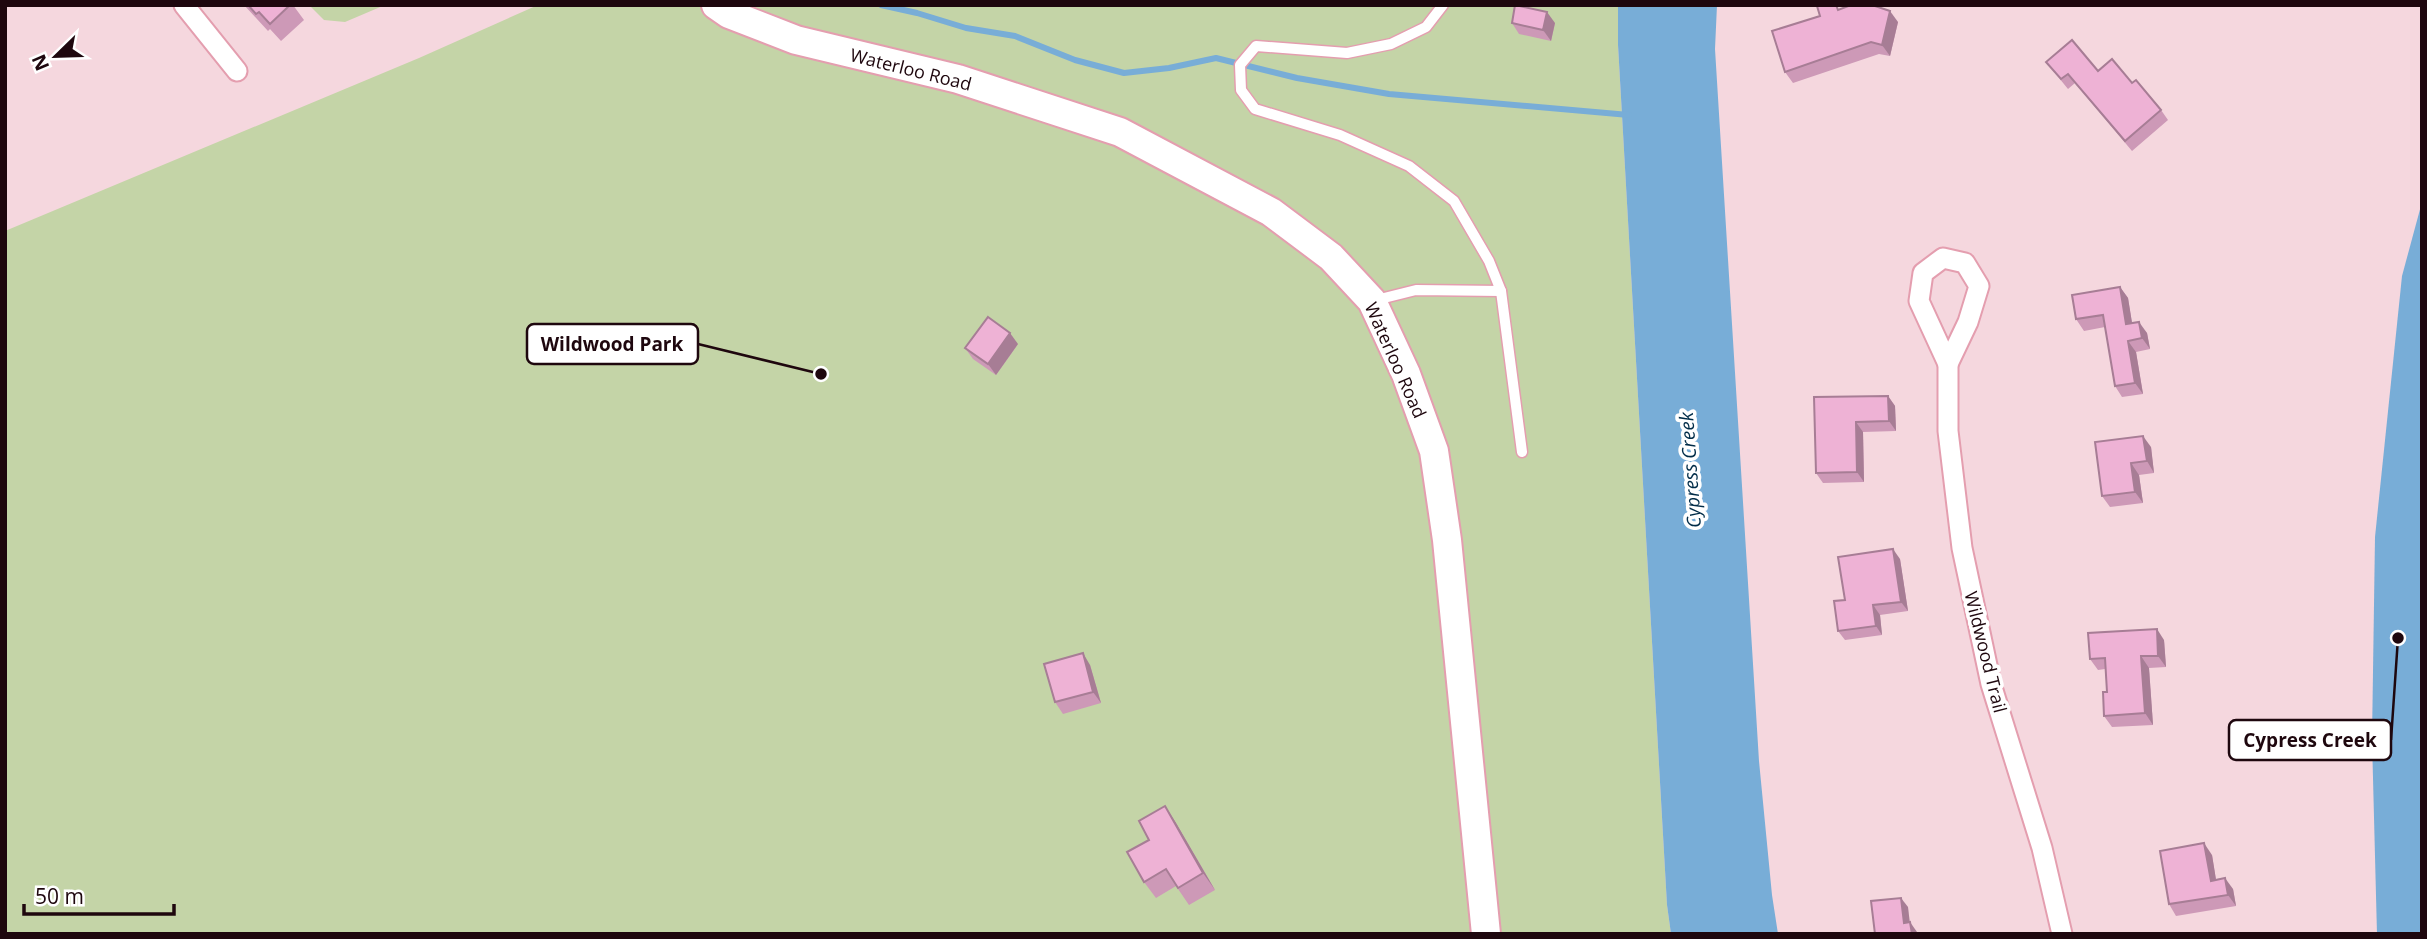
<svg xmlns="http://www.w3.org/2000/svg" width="2427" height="939" font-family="'Open Sans',sans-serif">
	<rect width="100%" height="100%" fill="#f5d7de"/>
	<!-- green -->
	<g fill="#c4d4a7">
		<path d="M309 5H385L345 22 324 20Z"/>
		<path d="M538 5H1618V45L1667 905 1671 934H5V231L419 58Z"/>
	</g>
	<!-- water -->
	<g fill="#78add7">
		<path d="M1618 5H1717L1715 49 1759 761 1772 895 1778 934H1671L1667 905 1618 45Z"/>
		<path d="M2422 202V934H2377L2372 739 2375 537 2402 276Z"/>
	</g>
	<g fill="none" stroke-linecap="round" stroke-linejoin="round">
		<!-- stream -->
		<path stroke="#78add7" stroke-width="6" d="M881 5 917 13 966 28 1015 36 1075 60 1124 73 1169 68 1216 58 1297 78 1389 94 1629 115"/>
		<defs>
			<g id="lane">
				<path d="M1501 291 1522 452"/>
				<path d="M1376 300 1416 290 1501 291 1489 261 1454 201 1409 166 1340 135 1255 109 1241 90 1240 65 1256 46 1347 53 1391 44 1426 27 1443 5"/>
			</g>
			<g id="street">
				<path d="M184 5 237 71"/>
				<path d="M1943 258 1965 263 1979 286 1968 322 1948 364 1919 301 1923 273Z"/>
				<path d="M1948 364V431L1962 548 1991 684 2042 848 2062 934"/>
			</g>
			<path id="secondary" d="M716 5 729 14 796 40 958 79 1120 132 1271 212 1331 257 1372 301 1406 374 1434 451 1447 540 1486 934"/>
		</defs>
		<!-- lane casing -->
		<use href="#lane" stroke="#e49eaf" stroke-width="13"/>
		<!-- street casing -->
		<use href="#street" stroke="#e49eaf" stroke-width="23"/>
		<!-- secondary casing -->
		<use href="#secondary" stroke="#e49eaf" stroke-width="32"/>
		<!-- lane -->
		<use href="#lane" stroke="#fff" stroke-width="10"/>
		<!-- street -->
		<use href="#street" stroke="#fff" stroke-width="19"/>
		<!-- secondary -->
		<use href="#secondary" stroke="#fff" stroke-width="28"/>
	</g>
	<!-- wall -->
	<g fill="#cd99b7">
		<path d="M244 5H293L304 20 281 41 270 29 268 31Z"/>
		<path d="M1840 10 1898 22 1890 56 1879 54 1793 83 1785 72Z"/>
		<path d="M1512 23H1555L1551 41 1519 34Z"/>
		<path d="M2046 62 2098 71 2132 83 2161 110 2168 120 2132 151 2075 83 2068 89Z"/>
		<path d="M2120 287 2128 298 2132 323 2147 333 2150 349 2136 352 2143 394 2122 397 2115 386 2105 327 2084 331 2076 319Z"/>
		<path d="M1018 344 996 375 973 359 965 348Z"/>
		<path d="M1888 396 1895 406 1896 431 1863 432 1864 482 1823 483 1816 473 1814 397Z"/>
		<path d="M2095 442 2151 447 2154 473 2139 475 2143 503 2110 507 2102 496Z"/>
		<path d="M1900 559 1908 611 1880 615 1882 635 1845 640 1838 631 1845 600Z"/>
		<path d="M2164 640 2166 667 2149 668 2153 725 2112 727 2104 716 2107 692 2105 669 2098 670 2090 659Z"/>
		<path d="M1090 665 1101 703 1063 714 1055 702Z"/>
		<path d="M1165 806 1176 823 1215 890 1189 905 1176 886 1156 898 1144 882 1149 840Z"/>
		<path d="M2212 855 2216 880 2233 889 2236 906 2176 916 2169 904Z"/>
	</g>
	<!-- shaded-wall -->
	<g fill="#a77d95">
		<path d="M1890 11 1898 22 1890 56 1882 45Z"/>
		<path d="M1547 12 1555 23 1551 41 1543 30Z"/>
		<path d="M2120 287 2128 298 2134 335 2126 324Z"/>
		<path d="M2139 322 2147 333 2150 349 2142 338Z"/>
		<path d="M1010 333 1018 344 996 375 988 364Z"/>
		<path d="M2128 341 2136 352 2143 394 2135 383Z"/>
		<path d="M1888 396 1895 406 1896 431 1889 421Z"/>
		<path d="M1856 422 1863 432 1864 482 1857 472Z"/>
		<path d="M2143 436 2151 447 2154 473 2147 461Z"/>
		<path d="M2131 463 2139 475 2143 503 2135 492Z"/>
		<path d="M1893 549 1900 559 1908 611 1901 602Z"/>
		<path d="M1873 605 1880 615 1882 635 1876 626Z"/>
		<path d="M2157 629 2164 640 2166 667 2158 656Z"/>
		<path d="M1083 653 1090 665 1101 703 1093 692Z"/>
		<path d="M2141 656 2149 668 2153 725 2145 713Z"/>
		<path d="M1165 806 1176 823 1215 890 1203 873Z"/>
		<path d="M2204 843 2212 855 2218 892 2211 881Z"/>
		<path d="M2225 878 2233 889 2236 906 2228 895Z"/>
		<path d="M1901 898 1908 907 1911 932 1904 923Z"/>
		<path d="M1910 922 1917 932V934H1912Z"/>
	</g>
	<!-- building -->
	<g fill="#eeb2d5" stroke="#a77d95" stroke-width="2">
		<path d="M248 5H290L270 24 259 12 256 14Z"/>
		<path d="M1515 5 1547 12 1543 30 1512 23Z"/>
		<path d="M1819 5H1836L1838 10 1851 5H1872L1890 11 1882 45 1871 42 1785 72 1772 31 1820 16 1817 6Z"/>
		<path d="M2072 40 2098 71 2112 59 2132 83 2136 80 2161 110 2125 141 2068 74 2061 79 2046 62Z"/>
		<path d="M2120 287 2126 324 2139 322 2142 338 2128 341 2135 383 2115 386 2103 315 2076 319 2072 295Z"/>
		<path d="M988 317 1010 333 988 364 965 348Z"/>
		<path d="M1888 396 1889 421 1856 422 1857 472 1816 473 1814 397Z"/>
		<path d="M2143 436 2147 461 2131 463 2135 492 2102 496 2095 442Z"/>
		<path d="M1893 549 1901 602 1873 605 1876 626 1838 631 1834 601 1845 600 1838 557Z"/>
		<path d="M2157 629 2158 656H2141L2145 713 2104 716 2103 692H2107L2105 658 2090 659 2088 633Z"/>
		<path d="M1083 653 1093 692 1055 702 1044 664Z"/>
		<path d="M1165 806 1203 873 1178 888 1166 869 1144 882 1127 852 1149 840 1139 821Z"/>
		<path d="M2204 843 2211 881 2225 878 2228 895 2169 904 2160 851Z"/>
		<path d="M1901 898 1904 923 1910 922 1912 934H1875L1871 901Z"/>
	</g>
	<g text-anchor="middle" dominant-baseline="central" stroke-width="7" stroke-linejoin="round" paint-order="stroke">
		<!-- street labels -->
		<g font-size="18" fill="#1e070e" stroke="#fff">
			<text transform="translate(911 69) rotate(14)">Waterloo Road</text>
			<text transform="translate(1396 360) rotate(66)">Waterloo Road</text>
			<text transform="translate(1986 652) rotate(76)">Wildwood Trail</text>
		</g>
		<!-- water labels -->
		<g font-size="19" font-style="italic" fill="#012c48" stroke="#fff">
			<text transform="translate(1690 470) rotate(-94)">Cypress Creek</text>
		</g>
	</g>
	<!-- callouts -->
	<path fill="none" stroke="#1e070e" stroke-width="2.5" d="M821 374L698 344M2398 638L2391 740"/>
	<g fill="#1e070e" stroke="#fff" stroke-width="2.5">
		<circle cx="821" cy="374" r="7"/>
		<circle cx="2398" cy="638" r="7"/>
	</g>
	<g fill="#fff" stroke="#1e070e" stroke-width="2.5">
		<rect x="527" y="324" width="171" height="40" rx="7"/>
		<rect x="2229" y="720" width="162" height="40" rx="7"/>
	</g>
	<g font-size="19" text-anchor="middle" font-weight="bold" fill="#1e070e">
		<text x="612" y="351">Wildwood Park</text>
		<text x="2310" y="747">Cypress Creek</text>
	</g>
	<!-- border -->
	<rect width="2427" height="939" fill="none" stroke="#1e070e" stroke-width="14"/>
	<!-- north arrow -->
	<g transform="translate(56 56) rotate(247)" stroke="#ffffff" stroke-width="5" paint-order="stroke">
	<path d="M0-5L12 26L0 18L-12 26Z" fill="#1e070e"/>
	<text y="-10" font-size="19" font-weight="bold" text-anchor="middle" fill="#1e070e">N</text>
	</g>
	<!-- scale -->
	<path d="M24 904v10h150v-10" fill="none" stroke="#1e070e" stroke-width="3.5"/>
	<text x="35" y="904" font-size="21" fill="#1e070e" stroke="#ffffff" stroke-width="5" paint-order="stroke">50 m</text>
</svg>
